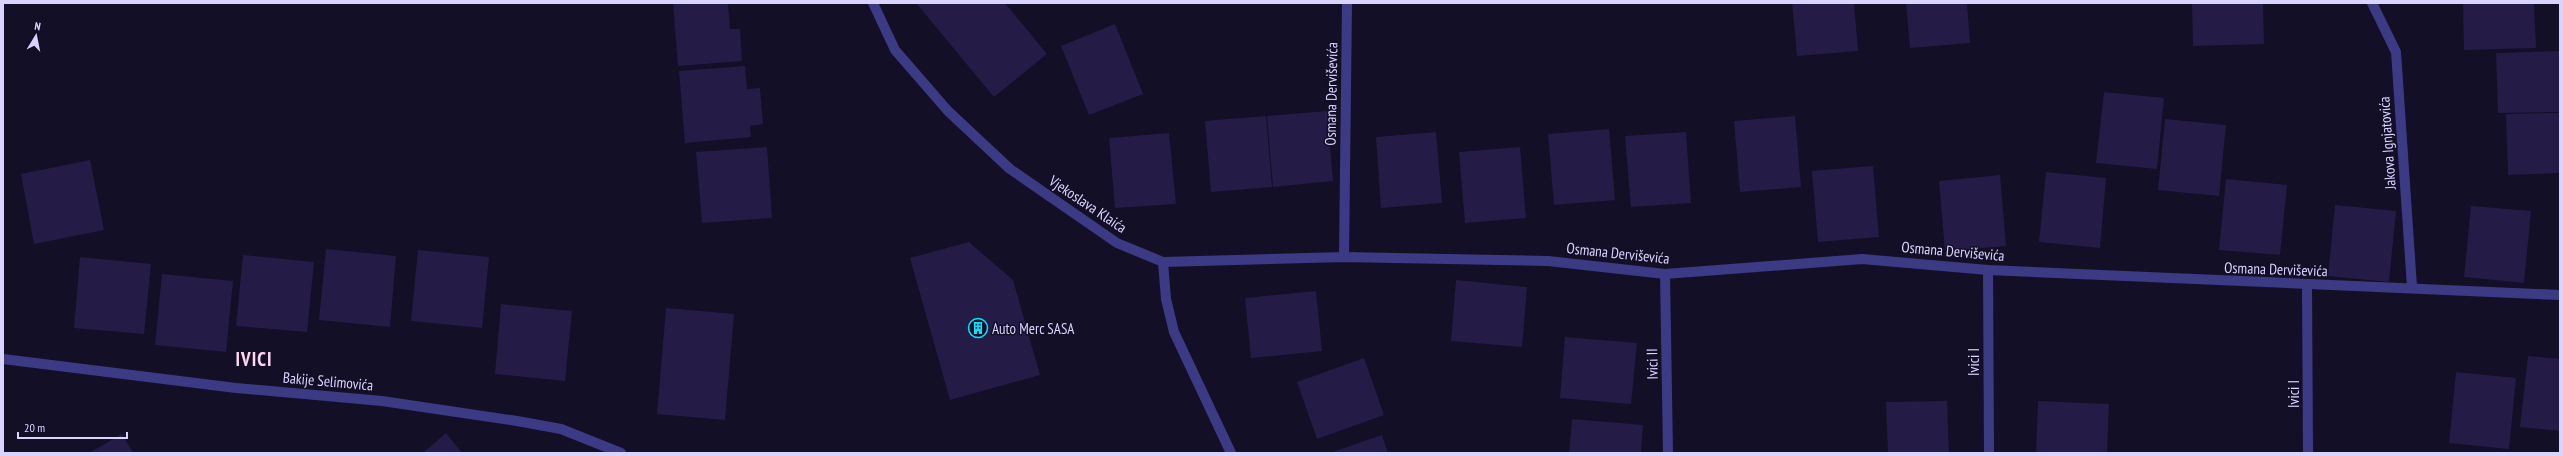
<svg xmlns="http://www.w3.org/2000/svg" width="2563" height="456" font-family="'PT Sans Narrow',sans-serif">
	<rect width="100%" height="100%" fill="#130f26"/>
	<!-- building -->
	<g fill="#241b47">
		<path d="M673 3H728L730 29H740L742 61 678 66Z"/>
		<path d="M916 3H1005L1047 54 994 97Z"/>
		<path d="M1792 3H1854L1858 51 1797 56Z"/>
		<path d="M1906 3H1967L1970 43 1910 48Z"/>
		<path d="M2192 3H2263L2264 44 2193 46Z"/>
		<path d="M2463 3H2534L2536 48 2464 50Z"/>
		<path d="M1115 24 1143 94 1089 115 1061 46Z"/>
		<path d="M2560 51V112L2498 113 2496 53Z"/>
		<path d="M745 66 747 89 760 88 763 124 750 126 751 137 685 143 679 71Z"/>
		<path d="M2104 92 2164 98 2157 169 2096 163Z"/>
		<path d="M1327 111 1333 181 1273 187 1267 116Z"/>
		<path d="M2560 113V173L2508 175 2506 114Z"/>
		<path d="M1266 116 1272 187 1211 192 1205 121Z"/>
		<path d="M1795 116 1801 187 1740 192 1734 121Z"/>
		<path d="M2165 119 2226 125 2219 196 2158 190Z"/>
		<path d="M1609 129 1615 200 1554 205 1548 134Z"/>
		<path d="M1436 132 1442 203 1381 208 1376 137Z"/>
		<path d="M1686 132 1691 203 1631 207 1625 136Z"/>
		<path d="M1169 133 1176 204 1115 208 1109 138Z"/>
		<path d="M767 147 772 218 702 223 696 152Z"/>
		<path d="M1520 147 1526 218 1465 223 1459 152Z"/>
		<path d="M90 160 104 230 34 244 21 174Z"/>
		<path d="M1873 166 1879 237 1818 242 1812 171Z"/>
		<path d="M2046 172 2106 178 2100 248 2039 242Z"/>
		<path d="M2000 175 2006 246 1945 251 1939 181Z"/>
		<path d="M2226 179 2287 185 2280 255 2219 250Z"/>
		<path d="M2335 205 2396 211 2389 282 2328 276Z"/>
		<path d="M2471 206 2531 211 2524 283 2464 277Z"/>
		<path d="M969 242 1013 280 1040 375 950 400 910 258Z"/>
		<path d="M326 249 396 256 390 327 319 320Z"/>
		<path d="M418 250 489 257 482 328 411 321Z"/>
		<path d="M243 255 314 262 307 332 236 326Z"/>
		<path d="M80 257 151 264 144 334 74 328Z"/>
		<path d="M162 274 233 281 226 352 155 345Z"/>
		<path d="M1456 280 1527 287 1522 347 1451 341Z"/>
		<path d="M1316 291 1322 351 1251 358 1245 298Z"/>
		<path d="M501 304 572 311 565 381 495 374Z"/>
		<path d="M666 308 734 314 725 420 657 414Z"/>
		<path d="M1565 337 1637 343 1631 404 1560 398Z"/>
		<path d="M2528 356 2560 359V431L2520 427Z"/>
		<path d="M1364 358 1384 415 1317 439 1297 382Z"/>
		<path d="M2456 372 2516 378 2509 449 2449 443Z"/>
		<path d="M1947 401 1949 453H1888L1886 402Z"/>
		<path d="M2038 401 2109 404 2107 453H2036Z"/>
		<path d="M1572 419 1643 425 1641 453H1569Z"/>
		<path d="M446 433 462 453H423Z"/>
		<path d="M122 434 133 453H89Z"/>
		<path d="M1382 435 1388 453H1330L1344 448Z"/>
	</g>
	<g fill="none" stroke-linecap="round" stroke-linejoin="round">
		<!-- street -->
		<g stroke="#3d3a85" stroke-width="10">
			<path d="M873 3 895 50 948 111 1010 169 1117 243 1163 262 1166 299 1174 332 1231 453"/>
			<path d="M2372 3 2396 52 2412 287"/>
			<path d="M1344 257 1347 3"/>
			<path d="M1163 262 1344 257 1548 261 1665 274 1862 259 1988 270 2560 295"/>
			<path d="M1988 270 1989 453"/>
			<path d="M1665 274 1668 453"/>
			<path d="M2307 286 2308 453"/>
			<path d="M3 359 236 388 382 401 517 421 561 429 621 453"/>
		</g>
	</g>
	<!-- icons -->
	<defs>
		<symbol id="building-ring" viewBox="-11 -11 22 22"><circle r="9.5" fill="#130f26" stroke="#00e5ff" stroke-width="1.5"/><path d="M-4-6H4V6H1V3H-1V6H-4ZM-2.5-4.3h1.7v1.8h-1.7ZM.8-4.3h1.7v1.8H.8ZM-2.5-1h1.7V.8h-1.7ZM.8-1h1.7V.8H.8Z" fill="#00e5ff"/></symbol>
	</defs>
	<g fill-rule="evenodd">
		<use href="#building-ring" x="967" y="317" width="22" height="22"/>
	</g>
	<g text-anchor="middle" dominant-baseline="central" stroke-width="3" stroke-linejoin="round" paint-order="stroke">
		<!-- street labels -->
		<g font-size="15" fill="#d9d4ff" stroke="#130f26">
			<text transform="translate(1331 94) rotate(-89)">Osmana Derviševića</text>
			<text transform="translate(2387 143) rotate(-94)">Jakova Ignjatovića</text>
			<text transform="translate(1088 204) rotate(34)">Vjekoslava Klaića</text>
			<text transform="translate(1953 251) rotate(5)">Osmana Derviševića</text>
			<text transform="translate(1618 253) rotate(6)">Osmana Derviševića</text>
			<text transform="translate(2276 269) rotate(2)">Osmana Derviševića</text>
			<text transform="translate(1973 362) rotate(-90)">Ivici I</text>
			<text transform="translate(1652 364) rotate(-91)">Ivici II</text>
			<text transform="translate(328 381) rotate(5)">Bakije Selimovića</text>
			<text transform="translate(2293 394) rotate(-90)">Ivici I</text>
		</g>
		<!-- poi labels -->
		<g font-size="15" fill="#d9d4ff" stroke="#130f26" text-anchor="start">
			<text x="992" y="328">Auto Merc SASA</text>
		</g>
		<!-- district labels -->
		<g font-size="19" font-weight="bold" letter-spacing="1" fill="#ffd6f0" stroke="#130f26">
			<text x="254" y="359">IVICI</text>
		</g>
	</g>
	<!-- border -->
	<rect width="2563" height="456" fill="none" stroke="#d9d4ff" stroke-width="8"/>
	<!-- north arrow -->
	<g transform="translate(36 36) rotate(10)" stroke="#130f26" stroke-width="3" paint-order="stroke">
	<path d="M0-3L7 15L0 10L-7 15Z" fill="#d9d4ff"/>
	<text y="-6" font-size="11" font-weight="bold" text-anchor="middle" fill="#d9d4ff">N</text>
	</g>
	<!-- scale -->
	<path d="M18 432v6h109v-6" fill="none" stroke="#d9d4ff" stroke-width="2"/>
	<text x="24" y="432" font-size="12" fill="#d9d4ff" stroke="#130f26" stroke-width="3" paint-order="stroke">20 m</text>
</svg>
